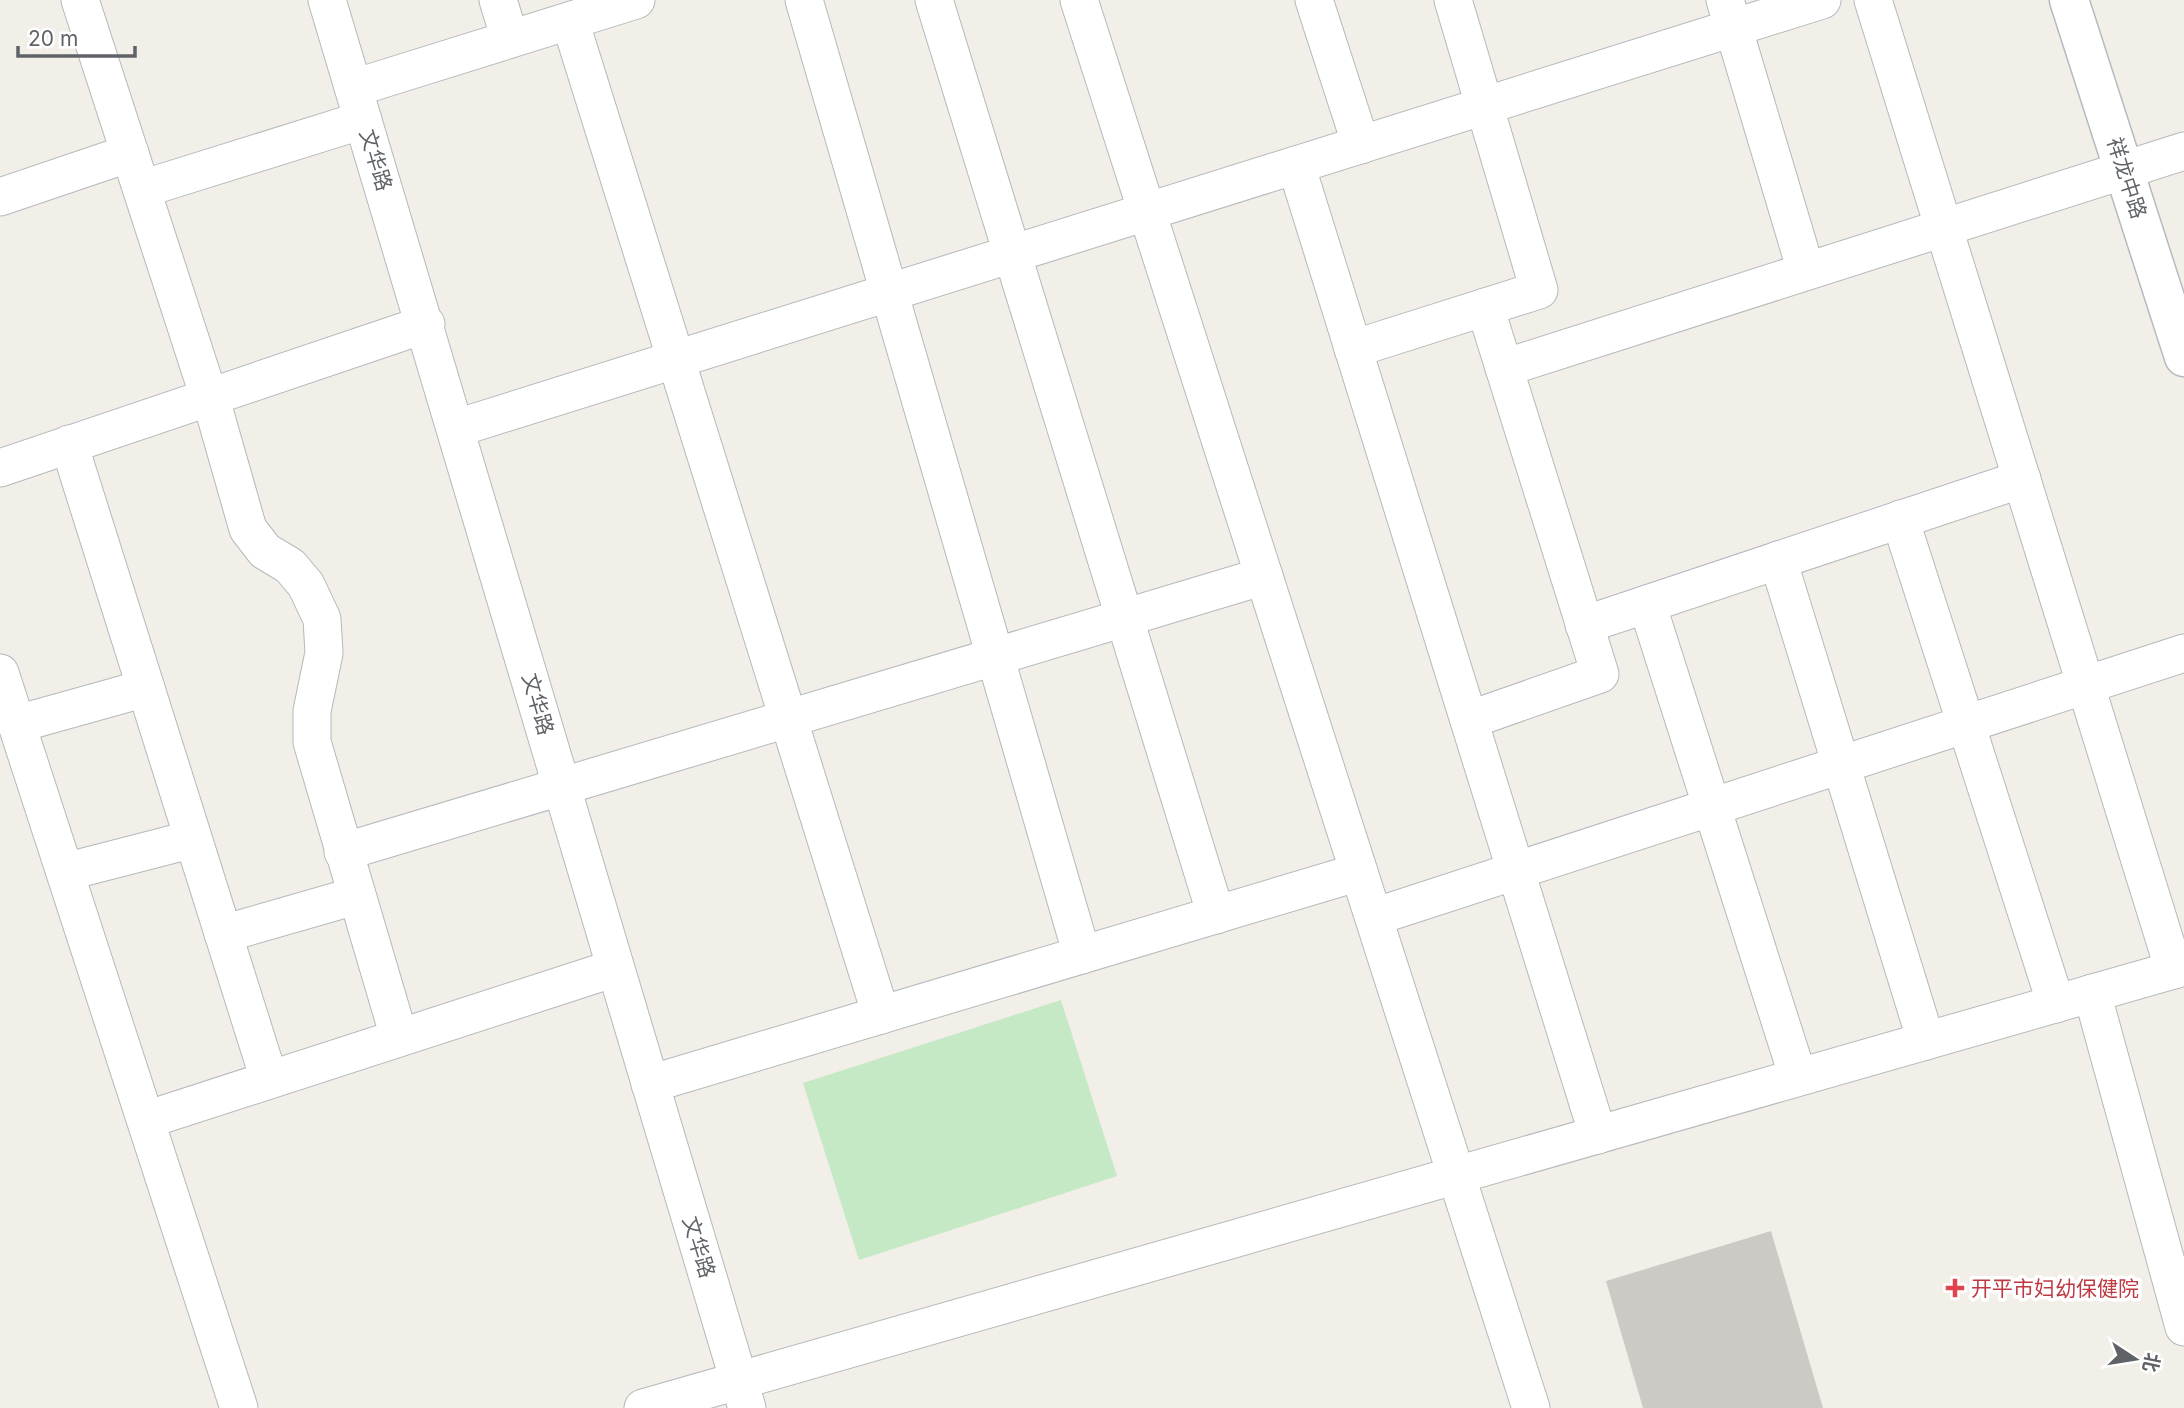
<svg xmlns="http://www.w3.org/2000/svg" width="2184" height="1408" font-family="Inter,'Noto Sans SC',sans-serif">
	<rect width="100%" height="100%" fill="#f1efe8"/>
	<!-- green -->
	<path fill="#c5e8c5" d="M1061 1000 1117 1176 859 1260 803 1083Z"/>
	<!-- building -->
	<path fill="#cccac5" d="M1771 1231 1823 1408H1643L1606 1281Z"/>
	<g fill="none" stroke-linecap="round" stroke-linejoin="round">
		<defs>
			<g id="street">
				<path d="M80 0 209 397"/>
				<path d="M327 0C469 469 607 939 747 1408"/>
				<path d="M498 0 510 39"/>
				<path d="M804 0 1082 955"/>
				<path d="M934 0 1216 915"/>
				<path d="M1079 0 1531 1408"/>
				<path d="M1314 0 1361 145"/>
				<path d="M1725 0 1806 271"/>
				<path d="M1873 0 2174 970"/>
				<path d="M570 21 881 1015"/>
				<path d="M354 88 636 0"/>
				<path d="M1296 165 1598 1135"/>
				<path d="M142 189 363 120"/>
				<path d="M0 197 130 153"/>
				<path d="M1353 349 1539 290 1453 0"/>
				<path d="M1504 368 2184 151"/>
				<path d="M210 396 248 529 265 551 290 566 306 585 322 619 324 653 312 711V742L399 1037"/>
				<path d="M457 428 1822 0"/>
				<path d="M69 444 269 1079"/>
				<path d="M0 468 426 324"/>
				<path d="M1900 519 2056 1004"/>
				<path d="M1778 560 1926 1041"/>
				<path d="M1647 604 1798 1077"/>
				<path d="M1584 625 2022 479"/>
				<path d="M0 673 239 1408"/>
				<path d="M1469 720 1600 674 1485 307"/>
				<path d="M17 724 146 688"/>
				<path d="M343 852 1264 576"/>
				<path d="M65 872 193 839"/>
				<path d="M1374 917 2184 653"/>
				<path d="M223 934 355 896"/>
				<path d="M2092 993 2184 1327"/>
				<path d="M650 1084 1359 872"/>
				<path d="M146 1120 615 968"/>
				<path d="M643 1408 2184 967"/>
			</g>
			<path id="secondary" d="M2069 0 2184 357"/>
		</defs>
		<!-- street casing -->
		<use href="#street" stroke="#b5b8bc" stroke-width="39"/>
		<!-- secondary casing -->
		<use href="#secondary" stroke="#b6babf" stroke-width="41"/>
		<!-- street -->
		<use href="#street" stroke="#fff" stroke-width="37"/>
		<!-- secondary -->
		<use href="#secondary" stroke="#fff" stroke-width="38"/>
	</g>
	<!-- markers -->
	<path fill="#e0444e" stroke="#fff" stroke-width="2.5" d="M1951.5 1277.5h7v7h7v7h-7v7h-7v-7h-7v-7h7z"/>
	<g text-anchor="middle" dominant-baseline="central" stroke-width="7" stroke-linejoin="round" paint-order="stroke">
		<!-- street labels -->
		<g font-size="21" fill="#5f6368" stroke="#fff">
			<text transform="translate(376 160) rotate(73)">文华路</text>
			<text transform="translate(2127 178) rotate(72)">祥龙中路</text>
			<text transform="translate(538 704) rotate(74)">文华路</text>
			<text transform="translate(699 1247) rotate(73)">文华路</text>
		</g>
		<!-- health labels -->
		<g font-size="21" fill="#be3a42" stroke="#fff" text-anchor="start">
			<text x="1971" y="1288">开平市妇幼保健院</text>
		</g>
	</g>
	<!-- north arrow -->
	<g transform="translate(2135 1359) rotate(102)" stroke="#ffffff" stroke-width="5" paint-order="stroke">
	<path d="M0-5L12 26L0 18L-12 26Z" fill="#5f6368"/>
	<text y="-10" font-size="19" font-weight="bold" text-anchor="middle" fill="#5f6368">北</text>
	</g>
	<!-- scale -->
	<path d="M18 46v10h117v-10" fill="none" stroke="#5f6368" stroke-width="3.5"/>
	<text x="28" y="46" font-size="21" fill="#5f6368" stroke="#ffffff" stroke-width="5" paint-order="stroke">20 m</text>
</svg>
